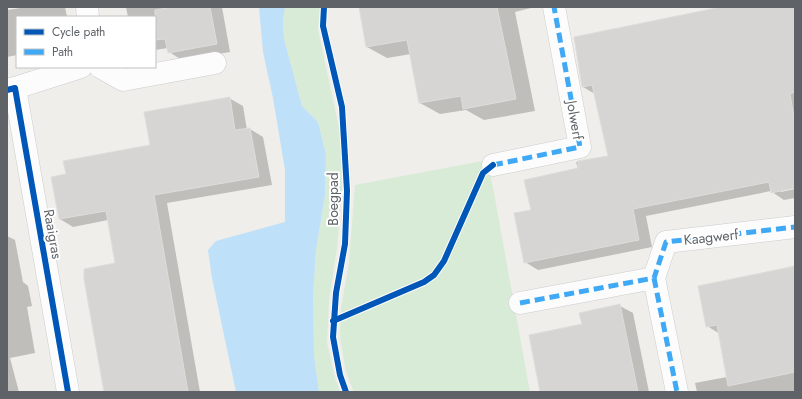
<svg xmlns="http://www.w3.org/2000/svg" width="802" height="399" font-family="Jost,sans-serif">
	<rect width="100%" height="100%" fill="#efeeea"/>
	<!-- green -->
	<g fill="#d8ebd6">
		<path d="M285 7H320L318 30 341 137 342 190 337 248 329 301 327 343 335 378 340 392H319L314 356 313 296 316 250 325 195 326 155 318 122 302 106 284 39 283 21Z"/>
		<path d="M488 160 530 392H354L346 372 340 337 341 308 349 263 355 185Z"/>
	</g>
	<!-- water -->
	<path fill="#bfe0f9" d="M259 7H285L283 21 284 39 302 106 318 122 326 155 325 195 316 250 313 296 314 356 319 392H236L212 278 208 250 216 241 285 222V170L273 98 263 52Z"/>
	<!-- shadow -->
	<g fill="#0003">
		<path d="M27 7H65L67 17H17V55L7 57V10Z"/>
		<path d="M126 7H222L230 52 182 60 169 52 168 48 155 50V17H128Z"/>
		<path d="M360 7H535L515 12 535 111 484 120 466 110 440 114 420 103 411 54 387 58 367 47Z"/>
		<path d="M726 7H795V187L781 190V192L795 189V198L784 200 772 192 771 191 646 216 652 247 538 270 525 262 532 211 578 169 576 162 610 156 595 94 583 87Z"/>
		<path d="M229 98 243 106 247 130 250 129 263 137 272 185 167 203 200 392H105L116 264 108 220 73 227 60 219 67 175 152 146Z"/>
		<path d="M7 236 15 240 23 282 28 286 32 306 27 307 35 353 10 358 19 392H7Z"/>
		<path d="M795 267V392H697L695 383 727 377 720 334 707 326Z"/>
		<path d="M620 306 633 313 649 392H541L583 325Z"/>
	</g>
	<!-- building -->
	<g fill="#d6d5d3" stroke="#deddd9">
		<path d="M172 7H210L217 44 168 53 165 39 155 40V10Z"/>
		<path d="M359 7H497L516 99 463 109 461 96 419 103 407 40 366 47Z"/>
		<path d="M721 7H795V92L790 94 795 123V188L771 193 769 182 633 209 639 240 524 263 514 213 531 210 524 180 578 168V161L608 156 592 85 582 87 574 37Z"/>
		<path d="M230 97 235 130 250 128 259 177 154 195 188 392H104L84 279V269L115 263 106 211 59 219 51 177 66 174 63 161 150 145 144 112Z"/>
		<path d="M795 266V372L728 386 717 325 706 327 698 286Z"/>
		<path d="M620 304 638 392H540L529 335 582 324 579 313Z"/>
	</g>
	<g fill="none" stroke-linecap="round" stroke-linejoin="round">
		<defs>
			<g id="street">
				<path d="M87 7 88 17"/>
				<path d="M100 67 123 80 215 63"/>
				<path d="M15 88 81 67"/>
				<path d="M7 90 15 88 68 392"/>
				<path d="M493 165 580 147 554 7"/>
				<path d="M654 278 677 392"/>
				<path d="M520 303 654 278 666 242 795 227"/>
			</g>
		</defs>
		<!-- street casing -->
		<use href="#street" stroke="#cbcccc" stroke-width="23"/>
		<!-- street -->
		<use href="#street" stroke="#fdfcfc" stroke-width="22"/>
		<!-- quiet -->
		<g stroke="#3fa9f5" stroke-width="5" stroke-dasharray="10 5" stroke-linecap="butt">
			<path d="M493 165 580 147 554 7"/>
			<path d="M654 278 677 392"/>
			<path d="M520 303 654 278 666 242 795 227"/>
		</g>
		<defs>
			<g id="cycleway">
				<path d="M324 7 323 26 342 107 347 191 345 244 336 293 333 337 340 375 346 392"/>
				<path d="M7 90 15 88 68 392"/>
				<path d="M333 321 424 282 434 275 444 261 483 173 493 165"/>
			</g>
		</defs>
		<!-- cycleway casing -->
		<use href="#cycleway" stroke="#fff" stroke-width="8"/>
		<!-- cycleway -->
		<use href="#cycleway" stroke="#0057b8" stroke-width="6"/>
	</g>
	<g text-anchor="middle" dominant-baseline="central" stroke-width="4" stroke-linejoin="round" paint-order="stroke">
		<!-- street labels -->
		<g font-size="14" fill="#5f6368" stroke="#fff">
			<text transform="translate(575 120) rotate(80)">Jolwerf</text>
			<text transform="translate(333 199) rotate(-90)">Boegpad</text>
			<text transform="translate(53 234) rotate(80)">Raaigras</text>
			<text transform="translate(711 237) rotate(-6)">Kaagwerf</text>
		</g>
	</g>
	<!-- border -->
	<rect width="802" height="399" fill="none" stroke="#5f6368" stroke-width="16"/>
	<!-- legend -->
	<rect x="16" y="16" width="140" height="52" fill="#ffffff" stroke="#bfc1c3"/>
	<rect x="24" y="29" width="20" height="6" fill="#0057b8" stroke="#bfc1c3"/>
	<text x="52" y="36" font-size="12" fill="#5f6368">Cycle path</text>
	<rect x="24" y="49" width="20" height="6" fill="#3fa9f5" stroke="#bfc1c3"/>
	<text x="52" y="56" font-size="12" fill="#5f6368">Path</text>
</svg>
